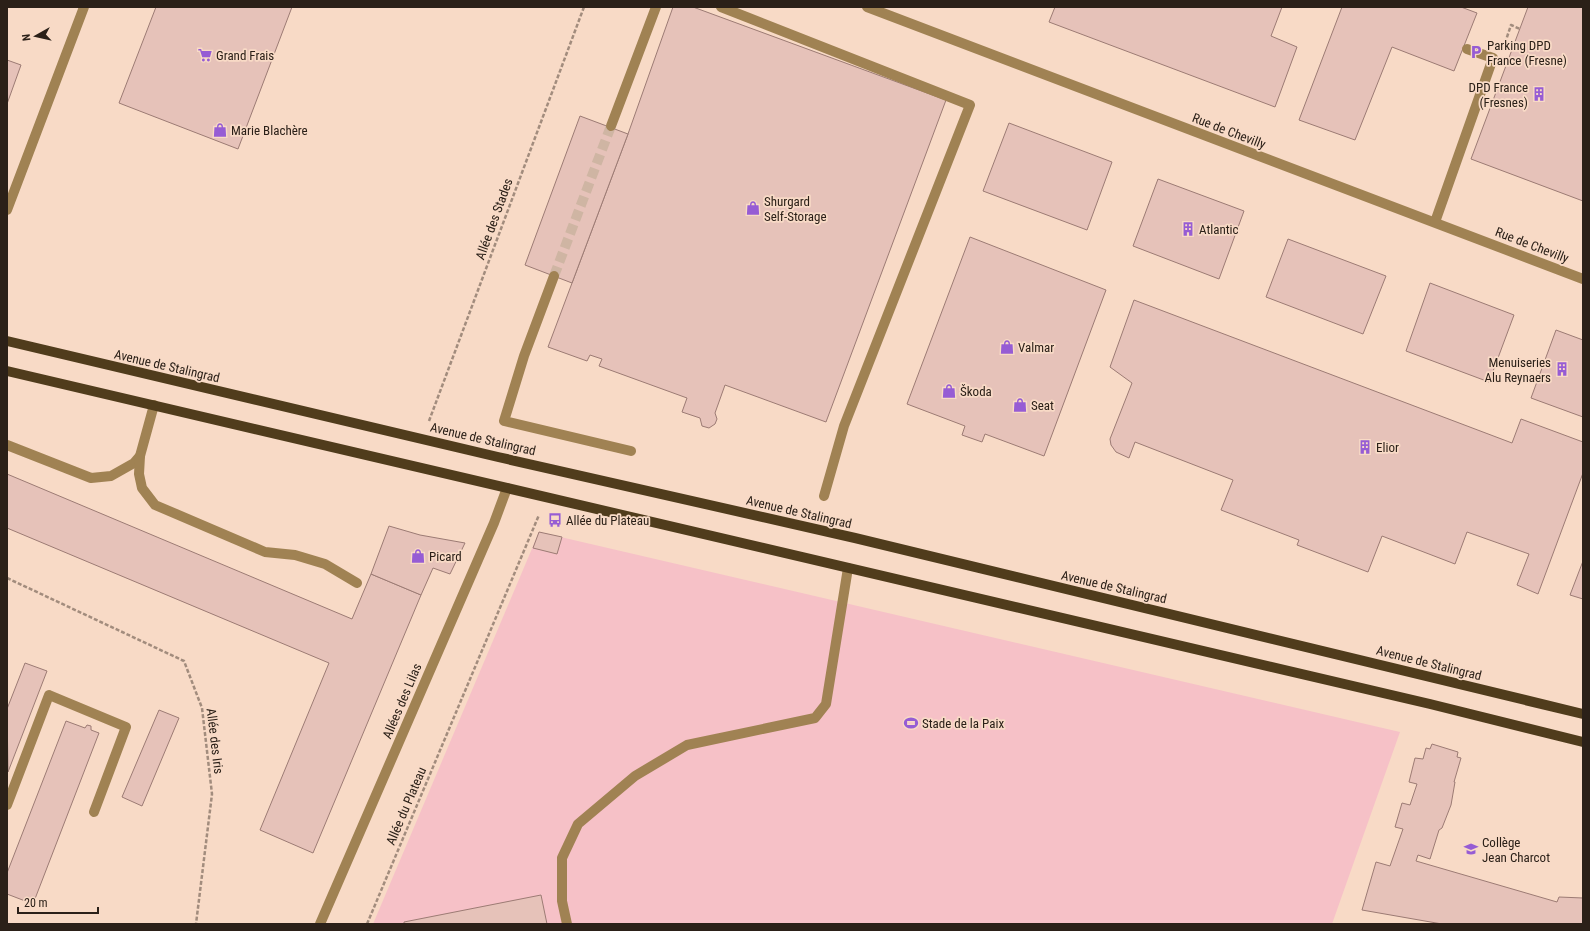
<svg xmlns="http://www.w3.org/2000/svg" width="1590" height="931" font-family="'Roboto Condensed',sans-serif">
	<rect width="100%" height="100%" fill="#f8dac6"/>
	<!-- green -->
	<path fill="#f6c1c7" d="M539 532 1400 732 1332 924H373Z"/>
	<!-- building -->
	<g fill="#e6c2b9" stroke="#9c7b74">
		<path d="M156 7H292L238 149 119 103Z"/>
		<path d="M673 7H693L946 100 826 422 725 385 715 413 717 419 715 424 709 428 702 426 700 418 682 412 687 398 599 366 602 359 590 355 587 361 548 347 628 134Z"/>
		<path d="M1055 7H1282L1271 36 1297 47 1275 107 1049 22Z"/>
		<path d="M1342 7H1461L1477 13 1454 71 1392 47 1355 140 1299 120Z"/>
		<path d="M1528 7H1583V201L1471 159Z"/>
		<path d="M7 60 21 65 7 104Z"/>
		<path d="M580 116 628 134 572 283 525 265Z"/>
		<path d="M1009 123 1112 162 1087 230 983 191Z"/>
		<path d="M1158 179 1244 211 1219 279 1133 246Z"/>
		<path d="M970 237 1106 290 1044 456 985 434 982 442 962 435 965 426 907 404Z"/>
		<path d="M1288 239 1386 276 1363 334 1266 297Z"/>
		<path d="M1430 283 1514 315 1489 382 1406 351Z"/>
		<path d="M1134 300 1512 443 1521 419 1583 442V473L1538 594 1517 585 1529 554 1467 532 1455 564 1382 536 1368 572 1297 545 1299 540 1221 510 1233 480 1135 442 1129 458 1116 452 1111 445 1110 439 1132 383 1110 367Z"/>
		<path d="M1556 330 1583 340V417L1531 398Z"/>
		<path d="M7 474 352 619 371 574 421 595 313 853 260 830 329 663 7 528Z"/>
		<path d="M389 526 420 535 465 543 450 574 433 568 421 595 371 574Z"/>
		<path d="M539 532 562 537 557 554 533 548Z"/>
		<path d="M1583 561V599L1570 595Z"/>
		<path d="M25 663 47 671 8 772 7 709Z"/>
		<path d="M159 710 179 718 142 806 122 797Z"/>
		<path d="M66 721 85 728 87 725 91 726V730L99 733 33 904 7 894V873Z"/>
		<path d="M1432 744 1458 752 1457 757 1461 758 1454 782H1455L1451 805 1442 828 1439 830 1430 859 1418 855 1416 861 1557 902 1559 897 1583 898V924H1442L1362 910 1376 862 1390 866 1403 829 1395 827 1402 803 1410 805 1417 784 1409 782 1415 758 1423 759 1426 748 1430 749Z"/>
		<path d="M541 895 547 924H404V922Z"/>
	</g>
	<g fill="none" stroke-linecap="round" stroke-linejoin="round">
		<!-- minor-tunnel -->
		<path stroke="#cfb5a3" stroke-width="10" stroke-dasharray="10 5" stroke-linecap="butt" d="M554 276 611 126"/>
		<!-- path -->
		<g stroke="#a28c7d" stroke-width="2.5" stroke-dasharray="4 2" stroke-linecap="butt">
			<path d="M1505 43 1511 25 1520 29"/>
			<path d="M429 421 584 7"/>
			<path d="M7 578 184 661 202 708 212 794 196 924"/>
			<path d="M367 924 539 515"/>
		</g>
		<!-- minor -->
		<g stroke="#a08253" stroke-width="10">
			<path d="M721 7 970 105 844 426 824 496"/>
			<path d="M867 7 1583 279"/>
			<path d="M611 126 656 7"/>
			<path d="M7 210 84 7"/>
			<path d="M1435 222 1493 58 1467 49"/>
			<path d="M554 276 524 356 504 421 631 451"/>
			<path d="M7 445 91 478 111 476 134 463 140 456 154 405"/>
			<path d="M140 456 139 474 142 488 155 505 265 552 295 555 325 564 357 583"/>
			<path d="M7 805 49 695 126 727 94 812"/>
			<path d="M320 924 494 523 507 488"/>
			<path d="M567 924 562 901V858L578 824 635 776 687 745 815 718 826 704 848 568"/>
		</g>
		<!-- major -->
		<g stroke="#503c1c" stroke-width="10">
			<path d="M7 341 498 457 855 538 1583 714"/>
			<path d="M7 371 1430 704 1583 742"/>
		</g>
	</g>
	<!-- icons -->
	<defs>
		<symbol id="parking-bare" viewBox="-9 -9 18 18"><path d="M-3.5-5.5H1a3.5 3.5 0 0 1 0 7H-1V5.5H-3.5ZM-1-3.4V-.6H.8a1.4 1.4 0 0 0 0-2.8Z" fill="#965cd4" stroke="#f8dac6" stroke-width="2.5" paint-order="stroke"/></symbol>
		<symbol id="supermarket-bare" viewBox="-9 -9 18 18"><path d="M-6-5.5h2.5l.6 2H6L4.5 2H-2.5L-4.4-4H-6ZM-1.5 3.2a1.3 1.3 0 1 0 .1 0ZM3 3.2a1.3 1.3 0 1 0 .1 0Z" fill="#965cd4" stroke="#f8dac6" stroke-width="2.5" paint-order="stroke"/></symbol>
		<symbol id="building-bare" viewBox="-9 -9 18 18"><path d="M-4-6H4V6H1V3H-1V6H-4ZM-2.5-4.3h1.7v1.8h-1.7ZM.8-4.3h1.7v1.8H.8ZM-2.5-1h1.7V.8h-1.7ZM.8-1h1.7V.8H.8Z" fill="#965cd4" stroke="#f8dac6" stroke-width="2.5" paint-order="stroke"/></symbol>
		<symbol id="shop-bare" viewBox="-9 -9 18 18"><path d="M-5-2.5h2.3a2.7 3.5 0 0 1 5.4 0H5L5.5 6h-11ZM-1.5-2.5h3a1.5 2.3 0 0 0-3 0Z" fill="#965cd4" stroke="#f8dac6" stroke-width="2.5" paint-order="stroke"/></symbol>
		<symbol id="bus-bare" viewBox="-9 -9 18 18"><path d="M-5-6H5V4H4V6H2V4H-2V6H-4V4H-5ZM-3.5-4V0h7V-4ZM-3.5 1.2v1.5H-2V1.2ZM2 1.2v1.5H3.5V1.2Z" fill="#965cd4" stroke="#f8dac6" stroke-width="2.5" paint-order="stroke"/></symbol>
		<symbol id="stadium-bare" viewBox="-9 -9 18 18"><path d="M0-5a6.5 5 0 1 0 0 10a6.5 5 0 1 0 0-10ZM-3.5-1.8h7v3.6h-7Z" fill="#965cd4" stroke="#f8dac6" stroke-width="2.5" paint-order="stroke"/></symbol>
		<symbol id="school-bare" viewBox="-9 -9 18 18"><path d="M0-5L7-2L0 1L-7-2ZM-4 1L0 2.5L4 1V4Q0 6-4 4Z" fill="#965cd4" stroke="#f8dac6" stroke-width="2.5" paint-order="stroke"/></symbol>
	</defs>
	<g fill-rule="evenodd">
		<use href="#parking-bare" x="1466" y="42" width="20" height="20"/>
		<use href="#supermarket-bare" x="195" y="45" width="20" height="20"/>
		<use href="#building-bare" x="1529" y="84" width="20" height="20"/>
		<use href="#shop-bare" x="210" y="120" width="20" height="20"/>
		<use href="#shop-bare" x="743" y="198" width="20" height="20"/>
		<use href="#building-bare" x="1178" y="219" width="20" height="20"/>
		<use href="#shop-bare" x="997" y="337" width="20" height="20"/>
		<use href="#building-bare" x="1552" y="359" width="20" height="20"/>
		<use href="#shop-bare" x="939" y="381" width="20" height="20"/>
		<use href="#shop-bare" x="1010" y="395" width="20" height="20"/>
		<use href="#building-bare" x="1355" y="437" width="20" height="20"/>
		<use href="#bus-bare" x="545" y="510" width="20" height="20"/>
		<use href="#shop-bare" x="408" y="546" width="20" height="20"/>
		<use href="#stadium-bare" x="901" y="713" width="20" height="20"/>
		<use href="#school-bare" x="1461" y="839" width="20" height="20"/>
	</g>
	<g text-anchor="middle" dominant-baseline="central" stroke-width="3.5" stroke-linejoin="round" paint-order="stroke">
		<!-- poi labels -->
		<g font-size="13" fill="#2b2018" stroke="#f8dac6" text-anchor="start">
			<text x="1487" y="45">Parking DPD<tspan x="1487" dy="15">France (Fresne)</tspan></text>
			<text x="216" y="55">Grand Frais</text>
			<text x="1528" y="87" text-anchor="end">DPD France<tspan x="1528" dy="15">(Fresnes)</tspan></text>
			<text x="231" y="130">Marie Blachère</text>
			<text x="764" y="201">Shurgard<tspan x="764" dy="15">Self-Storage</tspan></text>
			<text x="1199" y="229">Atlantic</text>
			<text x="1018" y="347">Valmar</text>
			<text x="1551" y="362" text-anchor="end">Menuiseries<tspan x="1551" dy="15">Alu Reynaers</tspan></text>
			<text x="960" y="391">Škoda</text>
			<text x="1031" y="405">Seat</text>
			<text x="1376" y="447">Elior</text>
			<text x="566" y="520">Allée du Plateau</text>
			<text x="429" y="556">Picard</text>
			<text x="922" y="723">Stade de la Paix</text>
			<text x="1482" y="842">Collège<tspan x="1482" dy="15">Jean Charcot</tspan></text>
		</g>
		<!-- street labels -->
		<g font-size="13" fill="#2b2018" stroke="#f8dac6">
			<text transform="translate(1229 131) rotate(21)">Rue de Chevilly</text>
			<text transform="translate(494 219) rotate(-70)">Allée des Stades</text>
			<text transform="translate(1532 245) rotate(21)">Rue de Chevilly</text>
			<text transform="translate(167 366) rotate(13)">Avenue de Stalingrad</text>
			<text transform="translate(483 439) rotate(13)">Avenue de Stalingrad</text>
			<text transform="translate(799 512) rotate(13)">Avenue de Stalingrad</text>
			<text transform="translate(1114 587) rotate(13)">Avenue de Stalingrad</text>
			<text transform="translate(1429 663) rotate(14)">Avenue de Stalingrad</text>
			<text transform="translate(402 701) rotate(-67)">Allées des Lilas</text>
			<text transform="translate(215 741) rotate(83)">Allée des Iris</text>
			<text transform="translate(406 806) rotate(-67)">Allée du Plateau</text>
		</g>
	</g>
	<!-- border -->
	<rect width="1590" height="931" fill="none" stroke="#2b2018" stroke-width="16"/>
	<!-- north arrow -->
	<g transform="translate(36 36) rotate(262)" stroke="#f8dac6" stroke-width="3" paint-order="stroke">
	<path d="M0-3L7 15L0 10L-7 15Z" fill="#2b2018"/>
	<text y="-6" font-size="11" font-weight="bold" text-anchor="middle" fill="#2b2018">N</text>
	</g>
	<!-- scale -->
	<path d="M18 907v6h80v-6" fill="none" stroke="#2b2018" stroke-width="2"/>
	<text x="24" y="907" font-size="12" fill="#2b2018" stroke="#f8dac6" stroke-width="3" paint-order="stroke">20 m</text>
</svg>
